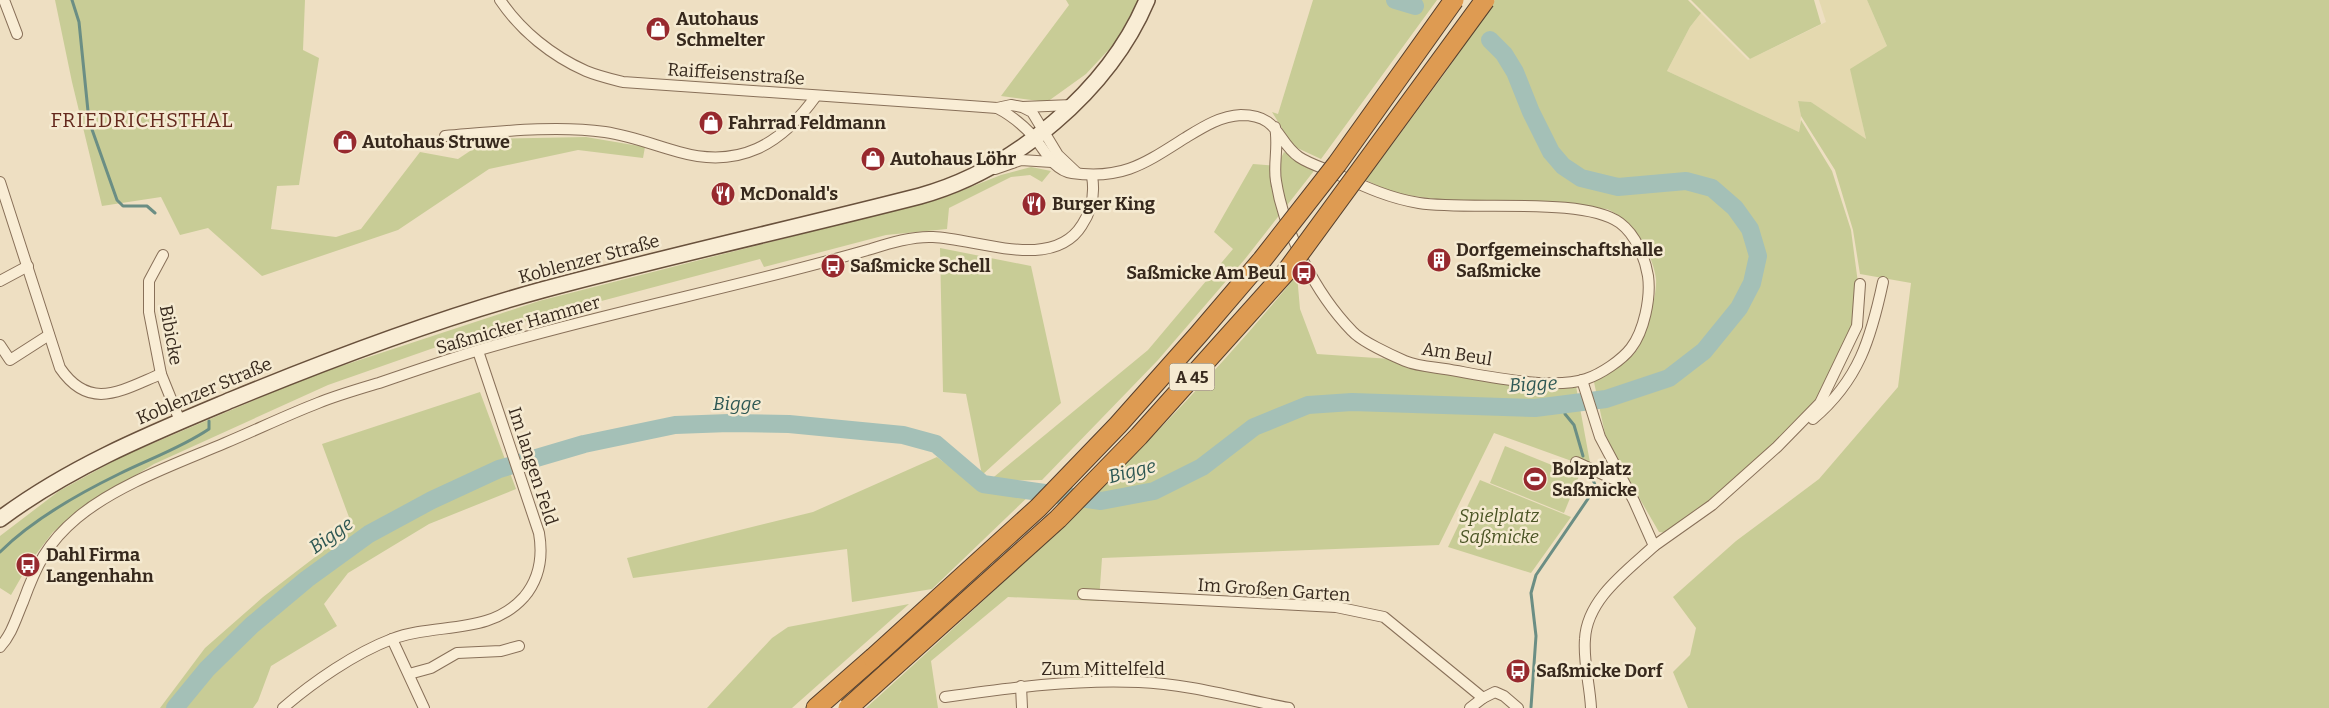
<svg xmlns="http://www.w3.org/2000/svg" width="2329" height="708" font-family="Bitter,serif">
	<rect width="100%" height="100%" fill="#eedfc2"/>
	<!-- farmland -->
	<path fill="#e4d9af" d="M1819 0H1867L1887 46 1862 120 1866 140 1811 102 1798 101 1801 116 1799 132 1667 71 1690 27 1701 13 1748 60 1826 22Z"/>
	<!-- green -->
	<g fill="#c8cc96">
		<path d="M55 0H305L303 50 319 58 299 185 277 186 271 229 336 237 361 229 420 152 458 159 488 139 586 137 645 147 643 158 578 150 489 169 398 230 262 276 208 228 180 235 161 197 102 206 72 82Z"/>
		<path d="M1066 0H1139L1114 44 1086 74 1047 102 1001 96 1069 5Z"/>
		<path d="M1313 0H1437L1321 159 1293 146 1272 112 1278 114Z"/>
		<path d="M1495 0H1688L1701 13 1690 27 1667 71 1799 132 1801 120 1832 171 1851 230 1858 283 1855 325 1818 402 1712 503 1669 533 1659 532 1619 463 1605 434 1594 382C1604 368 1626 366 1637 350 1641 344 1642 335 1645 328 1650 314 1657 295 1656 279 1653 253 1631 219 1607 209L1457 202 1392 193 1366 180 1445 73Z"/>
		<path d="M1691 0H1814L1821 24 1750 59Z"/>
		<path d="M1867 0H2329V708H1688L1673 672 1690 655 1696 628 1673 597 1736 541 1819 479 1898 387 1911 283 1860 274 1853 230 1835 170 1801 116 1798 101 1811 102 1866 139 1850 69 1887 46Z"/>
		<path d="M1284 152 1317 167 1245 259 1158 360 1042 480 989 481 1148 350 1233 249 1214 232 1253 164 1277 166Z"/>
		<path d="M1031 167 1051 171 1042 182 1030 175 1011 177 949 208 947 229 886 235 764 267 760 259 465 337 328 385 154 464 95 500 53 532 30 562 11 595 0 588V536L59 491 123 456 311 376 539 301 943 198 1001 175Z"/>
		<path d="M940 248 1031 266 1061 403 982 475 966 394 943 392Z"/>
		<path d="M1297 275 1300 309 1317 354 1391 359 1407 368 1539 389 1576 386 1591 468 1494 433 1439 545 1102 558 1099 601 1008 597 931 661 938 708H866C1017 571 1168 433 1297 275Z"/>
		<path d="M480 392 516 489 429 524 348 573 324 604 337 626 271 666 258 701 253 708H160L205 648 263 597 353 528 322 444Z"/>
		<path d="M1505 446 1579 476 1564 513 1490 483Z"/>
		<path d="M937 457 979 489 1032 493 932 589 852 602 847 549 633 578 627 558 813 512Z"/>
		<path d="M1480 480 1571 517 1531 573 1448 547Z"/>
		<path d="M909 604 792 708H707L772 638 788 627Z"/>
	</g>
	<g fill="none" stroke-linecap="round" stroke-linejoin="round">
		<!-- stream -->
		<g stroke="#6b8e84" stroke-width="3">
			<path d="M72 0 79 22 89 121 117 200 123 206H147L155 213"/>
			<path d="M1563 405 1565 414 1574 425 1583 456"/>
			<path d="M0 552C31 521 80 493 119 474 149 459 181 448 209 429V421"/>
			<path d="M1531 707 1536 636 1531 593 1536 575 1596 487 1593 480"/>
		</g>
		<!-- river -->
		<g stroke="#a4c0b7" stroke-width="18">
			<path d="M1395 0 1415 6"/>
			<path d="M175 708 207 669 252 625 307 579 369 534 432 500 499 469 584 444 675 425 729 423 789 424 903 435 936 444 983 484 1101 501 1154 491 1202 467 1254 427 1308 405 1352 402 1535 408 1606 399 1669 378 1704 351 1739 308 1752 283 1758 256 1750 229 1735 208 1712 188 1686 181 1618 187 1581 178 1563 166 1551 152 1531 112 1515 72 1504 54 1490 40"/>
		</g>
		<defs>
			<g id="minor">
				<path d="M4 0 17 34"/>
				<path d="M500 0C521 31 552 56 586 71 598 76 611 79 623 82L956 105 997 108 1011 105 1022 107 1032 112 1058 155 1077 173"/>
				<path d="M1023 107 1072 105"/>
				<path d="M997 108C1011 115 1023 125 1034 137 1045 150 1053 170 1072 173 1122 180 1144 164 1185 138 1203 127 1220 116 1241 115 1280 115 1276 141 1299 157 1308 163 1320 167 1330 171 1359 184 1387 198 1419 203 1470 211 1583 196 1620 223 1636 235 1645 258 1648 276 1651 298 1644 331 1631 348 1622 360 1601 374 1586 379 1551 391 1482 375 1445 369 1432 367 1417 366 1405 361 1391 355 1361 341 1352 331 1316 294 1284 232 1276 181 1273 164 1279 146 1275 127"/>
				<path d="M445 136C496 132 555 125 605 132 631 136 654 145 679 152 739 169 781 145 816 96"/>
				<path d="M995 169 1021 160 1052 162"/>
				<path d="M0 182 60 368C90 412 122 390 161 374"/>
				<path d="M163 255 149 281V312L161 374 180 421"/>
				<path d="M0 281 28 266"/>
				<path d="M0 345 10 360 49 335"/>
				<path d="M1582 380 1600 437 1634 501 1654 546C1627 571 1587 599 1585 639 1583 662 1590 685 1591 708"/>
				<path d="M1813 419C1859 380 1871 338 1883 282"/>
				<path d="M1576 462 1624 484"/>
				<path d="M1654 546 1712 505 1777 447 1820 403 1857 326 1860 284"/>
				<path d="M1083 594 1336 607 1384 617 1483 698 1495 692 1504 696 1518 708"/>
				<path d="M392 639 424 708"/>
				<path d="M0 647C12 634 16 618 23 602 36 566 47 543 77 518 116 485 178 463 225 443 256 430 287 415 318 403 338 395 359 389 379 383 411 372 443 361 476 351 606 312 740 287 871 249 890 243 913 236 933 237 978 239 1053 272 1082 225 1092 210 1095 194 1092 176"/>
				<path d="M409 674 431 668 457 653 501 651 519 646"/>
				<path d="M1021 686 1022 708"/>
				<path d="M945 697C1009 688 1074 679 1139 682 1190 684 1240 699 1289 708"/>
				<path d="M283 708C313 682 355 653 392 639 437 622 489 636 524 597 540 578 543 556 539 533L478 351"/>
				<path d="M1470 708 1483 698"/>
			</g>
			<path id="secondary" d="M0 519C71 466 150 434 231 400 333 358 436 319 542 290 668 256 795 228 920 196 1014 170 1109 90 1147 0"/>
			<path id="motorway" d="M816 708 873 658"/>
		</defs>
		<!-- minor casing -->
		<use href="#minor" stroke="#887059" stroke-width="12"/>
		<!-- secondary casing -->
		<use href="#secondary" stroke="#69513c" stroke-width="18"/>
		<!-- motorway casing -->
		<use href="#motorway" stroke="#553f2d" stroke-width="21"/>
		<!-- minor -->
		<use href="#minor" stroke="#f9edd5" stroke-width="10"/>
		<!-- secondary -->
		<use href="#secondary" stroke="#f9edd5" stroke-width="15"/>
		<!-- motorway -->
		<use href="#motorway" stroke="#de9b52" stroke-width="19"/>
		<defs>
			<g id="motorway-bridge">
				<path d="M873 658 1038 508 1118 425 1198 335 1262 260 1337 164 1454 0"/>
				<path d="M848 708 1058 519 1139 436 1286 272 1485 0"/>
			</g>
		</defs>
		<!-- motorway-bridge casing -->
		<use href="#motorway-bridge" stroke="#553f2d" stroke-width="21" stroke-linecap="butt"/>
		<!-- motorway-bridge -->
		<use href="#motorway-bridge" stroke="#de9b52" stroke-width="19"/>
	</g>
	<!-- icons -->
	<defs>
		<symbol id="shop-disc" viewBox="-11 -11 22 22"><circle r="9.5" fill="#97292e" stroke="#f5ead1"/><path d="M-5-2.5h2.3a2.7 3.5 0 0 1 5.4 0H5L5.5 6h-11ZM-1.5-2.5h3a1.5 2.3 0 0 0-3 0Z" fill="#fff"/></symbol>
		<symbol id="restaurant-disc" viewBox="-11 -11 22 22"><circle r="9.5" fill="#97292e" stroke="#f5ead1"/><path d="M-5-6h1v4h1v-4h1v4h1v-4h1v5L-1.5 .5V6h-2V.5L-5-1ZM5-6V6H3V1.5H1.5Q1.5-4 5-6Z" fill="#fff"/></symbol>
		<symbol id="building-disc" viewBox="-11 -11 22 22"><circle r="9.5" fill="#97292e" stroke="#f5ead1"/><path d="M-4-6H4V6H1V3H-1V6H-4ZM-2.5-4.3h1.7v1.8h-1.7ZM.8-4.3h1.7v1.8H.8ZM-2.5-1h1.7V.8h-1.7ZM.8-1h1.7V.8H.8Z" fill="#fff"/></symbol>
		<symbol id="bus-disc" viewBox="-11 -11 22 22"><circle r="9.5" fill="#97292e" stroke="#f5ead1"/><path d="M-5-6H5V4H4V6H2V4H-2V6H-4V4H-5ZM-3.5-4V0h7V-4ZM-3.5 1.2v1.5H-2V1.2ZM2 1.2v1.5H3.5V1.2Z" fill="#fff"/></symbol>
		<symbol id="stadium-disc" viewBox="-11 -11 22 22"><circle r="9.5" fill="#97292e" stroke="#f5ead1"/><path d="M0-5a6.5 5 0 1 0 0 10a6.5 5 0 1 0 0-10ZM-3.5-1.8h7v3.6h-7Z" fill="#fff"/></symbol>
	</defs>
	<g fill-rule="evenodd">
		<use href="#shop-disc" x="644" y="15" width="28" height="28"/>
		<use href="#shop-disc" x="697" y="109" width="28" height="28"/>
		<use href="#shop-disc" x="331" y="128" width="28" height="28"/>
		<use href="#shop-disc" x="859" y="145" width="28" height="28"/>
		<use href="#restaurant-disc" x="709" y="180" width="28" height="28"/>
		<use href="#restaurant-disc" x="1020" y="190" width="28" height="28"/>
		<use href="#building-disc" x="1425" y="246" width="28" height="28"/>
		<use href="#bus-disc" x="819" y="252" width="28" height="28"/>
		<use href="#bus-disc" x="1290" y="259" width="28" height="28"/>
		<use href="#stadium-disc" x="1521" y="465" width="28" height="28"/>
		<use href="#bus-disc" x="14" y="551" width="28" height="28"/>
		<use href="#bus-disc" x="1504" y="657" width="28" height="28"/>
	</g>
	<g text-anchor="middle" dominant-baseline="central" stroke-width="5" stroke-linejoin="round" paint-order="stroke">
		<!-- shield labels -->
		<rect fill="#f5ead1" stroke="#706353" stroke-width="1" x="1169.5" y="363.5" width="45" height="27" rx="4"/>
		<g font-size="16" font-weight="bold" fill="#37291d">
			<text x="1192" y="377">A 45</text>
		</g>
		<!-- poi labels -->
		<g font-size="18" font-weight="bold" fill="#37291d" stroke="#f5ead1" text-anchor="start">
			<text x="676" y="19">Autohaus<tspan x="676" dy="21">Schmelter</tspan></text>
			<text x="728" y="123">Fahrrad Feldmann</text>
			<text x="362" y="142">Autohaus Struwe</text>
			<text x="890" y="159">Autohaus Löhr</text>
			<text x="740" y="194">McDonald's</text>
			<text x="1052" y="204">Burger King</text>
			<text x="1456" y="250">Dorfgemeinschaftshalle<tspan x="1456" dy="21">Saßmicke</tspan></text>
			<text x="850" y="266">Saßmicke Schell</text>
			<text x="1286" y="273" text-anchor="end">Saßmicke Am Beul</text>
			<text x="1552" y="469">Bolzplatz<tspan x="1552" dy="21">Saßmicke</tspan></text>
			<text x="46" y="555">Dahl Firma<tspan x="46" dy="21">Langenhahn</tspan></text>
			<text x="1536" y="671">Saßmicke Dorf</text>
		</g>
		<!-- street labels -->
		<g font-size="18" fill="#37291d" stroke="#f5ead1">
			<text transform="translate(736 74) rotate(4)">Raiffeisenstraße</text>
			<text transform="translate(589 259) rotate(-15)">Koblenzer Straße</text>
			<text transform="translate(518 325) rotate(-16)">Saßmicker Hammer</text>
			<text transform="translate(171 335) rotate(80)">Bibicke</text>
			<text transform="translate(1457 354) rotate(9)">Am Beul</text>
			<text transform="translate(204 391) rotate(-23)">Koblenzer Straße</text>
			<text transform="translate(533 466) rotate(72)">Im langen Feld</text>
			<text transform="translate(1274 590) rotate(4)">Im Großen Garten</text>
			<text x="1103" y="669">Zum Mittelfeld</text>
		</g>
		<!-- park labels -->
		<g font-size="18" font-style="italic" fill="#4a5424" stroke="#f5ead1">
			<text x="1499" y="516">Spielplatz<tspan x="1499" dy="21">Saßmicke</tspan></text>
		</g>
		<!-- water labels -->
		<g font-size="19" font-style="italic" fill="#2d5753" stroke="#f5ead1">
			<text transform="translate(1533 384) rotate(-3)">Bigge</text>
			<text x="737" y="403">Bigge</text>
			<text transform="translate(1132 471) rotate(-14)">Bigge</text>
			<text transform="translate(331 535) rotate(-35)">Bigge</text>
		</g>
		<!-- quarter labels -->
		<g font-size="20" letter-spacing="1" fill="#64291d" stroke="#f5ead1">
			<text x="142" y="120">FRIEDRICHSTHAL</text>
		</g>
	</g>
</svg>
